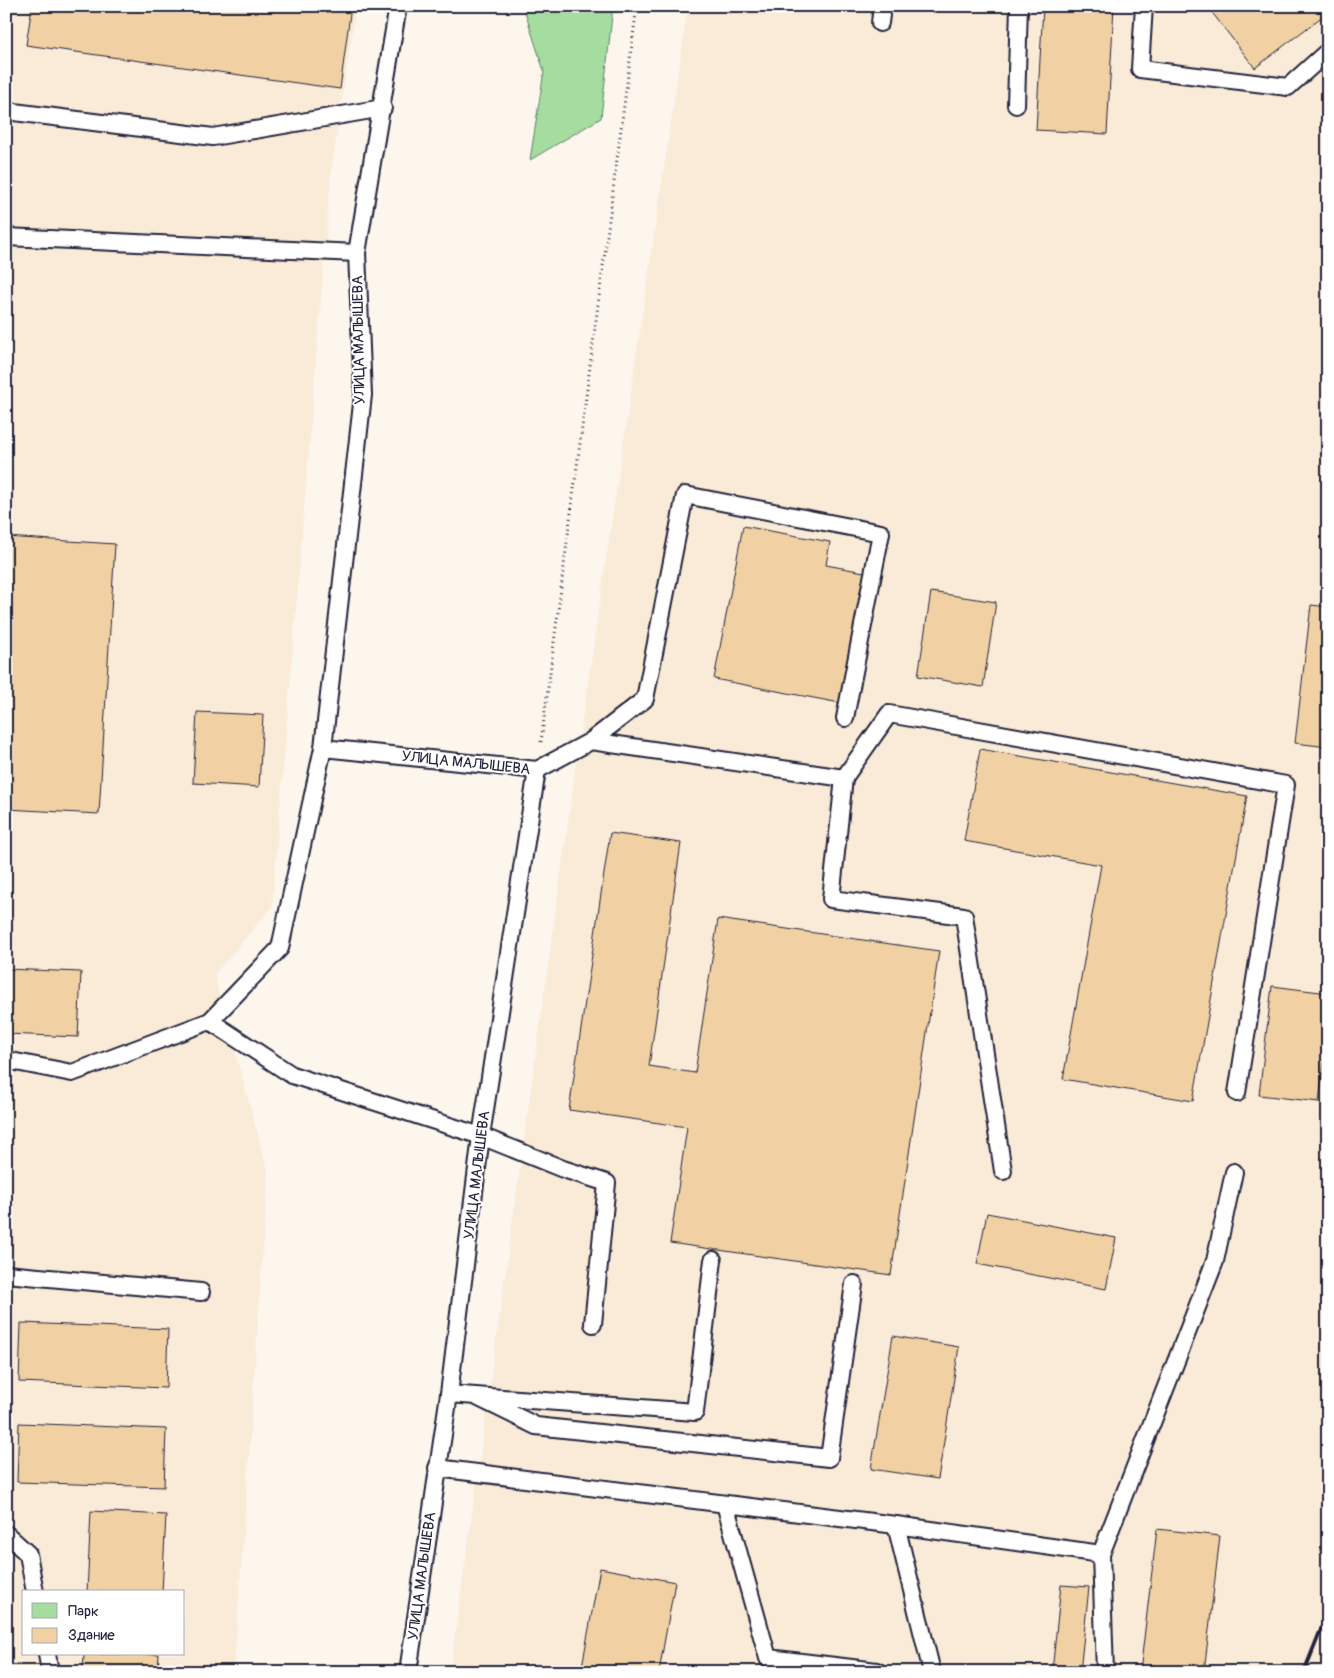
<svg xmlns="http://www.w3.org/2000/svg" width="1334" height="1678" font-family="Pangolin,sans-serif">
	<rect width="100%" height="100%" fill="#fcf6ed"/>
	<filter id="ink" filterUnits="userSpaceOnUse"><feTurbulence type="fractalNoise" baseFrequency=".02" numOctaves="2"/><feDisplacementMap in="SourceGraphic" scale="10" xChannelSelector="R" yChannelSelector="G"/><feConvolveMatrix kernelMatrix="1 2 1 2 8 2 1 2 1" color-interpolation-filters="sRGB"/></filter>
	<g filter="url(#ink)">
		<!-- built -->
		<g fill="#f9ebd7" fill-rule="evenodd">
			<path d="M6 6H356L331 173 272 907 214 975 268 1172 234 1672H6ZM24 1592H184V1654H24Z"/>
			<path d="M688 6H1328V1672H450L581 729Z"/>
		</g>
		<!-- green -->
		<path fill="#a5dca0" stroke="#647f6e" d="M523 6H613L601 118 530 160 544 71Z"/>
		<!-- building -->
		<g fill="#f1d1a3" stroke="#22223b">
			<path d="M32 6H351L340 89 26 45Z"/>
			<path d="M1043 6H1114L1107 134 1036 130Z"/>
			<path d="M1207 6H1328V12L1255 68Z"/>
			<path d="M743 526 830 542 826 565 864 572 840 703 714 679Z"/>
			<path d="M6 537 115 544 99 814 6 809Z"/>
			<path d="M931 592 996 602 983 687 918 676Z"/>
			<path d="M1311 605 1328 607V747L1295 743Z"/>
			<path d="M197 712 263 715 259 787 193 783Z"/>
			<path d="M980 749 1247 796 1193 1101 1063 1079 1101 865 964 841Z"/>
			<path d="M610 833 681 843 649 1066 695 1073 718 919 939 951 891 1275 670 1243 687 1127 569 1110Z"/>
			<path d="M6 969 81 972 78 1037 6 1034Z"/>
			<path d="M1272 986 1328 993V1031L1319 1102 1259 1095Z"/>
			<path d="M987 1213 1116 1238 1106 1289 977 1264Z"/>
			<path d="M21 1323 168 1329 166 1388 19 1382Z"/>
			<path d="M893 1336 959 1347 938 1479 871 1469Z"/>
			<path d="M19 1423 166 1429 164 1487 17 1482Z"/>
			<path d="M91 1511 166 1515 162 1592H87Z"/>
			<path d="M1157 1529 1220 1536 1204 1672H1140Z"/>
			<path d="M600 1568 675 1582 659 1672H581Z"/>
			<path d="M1061 1585 1089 1587 1080 1672H1052Z"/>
			<path d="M84 1654H159L158 1672H83Z"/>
			<path d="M732 1668 765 1672H732Z"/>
		</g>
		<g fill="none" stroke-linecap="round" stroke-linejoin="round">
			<defs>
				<g id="lane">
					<path d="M398 6 357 253 363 395 323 748 537 770 481 1136 449 1394 408 1672"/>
					<path d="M1144 6 1140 69 1288 87 1328 51"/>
					<path d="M880 23 882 6"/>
					<path d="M1016 105 1019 6"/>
					<path d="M6 111 213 137 383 108"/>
					<path d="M6 237 357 253"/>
					<path d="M591 741 645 699 685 495 881 533 845 718"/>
					<path d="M537 770 591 741 844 778 889 714 1286 785 1237 1093"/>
					<path d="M844 778 831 899 964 916 1003 1171"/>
					<path d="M210 1021 292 1075 481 1136 563 1169 607 1183 593 1324"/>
					<path d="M6 1060 72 1073 210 1021 280 948 323 748"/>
					<path d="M6 1274 201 1292"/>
					<path d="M449 1394 695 1412 713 1260"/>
					<path d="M475 1396 536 1426 829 1458 854 1284"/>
					<path d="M437 1468 896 1525 1101 1554 1105 1672"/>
					<path d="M725 1504 768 1658 877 1671"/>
					<path d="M896 1525 932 1672"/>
					<path d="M6 1534 28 1554 35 1592"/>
					<path d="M1101 1554 1215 1261 1234 1172"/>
					<path d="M47 1654 50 1672"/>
				</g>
			</defs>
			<!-- lane casing -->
			<use href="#lane" stroke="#22223b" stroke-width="20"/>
			<!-- path -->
			<path stroke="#22223b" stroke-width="3" stroke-dasharray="1 4" stroke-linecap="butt" d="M541 742 637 6"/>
			<!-- lane -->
			<use href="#lane" stroke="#fff" stroke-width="16"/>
			<!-- rail -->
			<path stroke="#22223b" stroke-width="4" d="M1304 1672 1328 1612"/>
		</g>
	</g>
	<g text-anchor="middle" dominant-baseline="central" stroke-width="4" stroke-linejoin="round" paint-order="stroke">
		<!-- street labels -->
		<g font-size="15" fill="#22223b" stroke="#fff">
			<text transform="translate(359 340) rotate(-91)">УЛИЦА МАЛЫШЕВА</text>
			<text transform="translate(466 763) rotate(6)">УЛИЦА МАЛЫШЕВА</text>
			<text transform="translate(477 1175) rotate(-83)">УЛИЦА МАЛЫШЕВА</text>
			<text transform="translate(422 1576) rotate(-82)">УЛИЦА МАЛЫШЕВА</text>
		</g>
	</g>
	<!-- margin -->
	<rect width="1334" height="1678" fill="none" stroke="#fff" stroke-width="25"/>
	<rect x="12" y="12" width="1309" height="1653" fill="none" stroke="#22223b" stroke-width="2" filter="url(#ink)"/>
	<!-- legend -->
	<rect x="22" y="1590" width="162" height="65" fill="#ffffff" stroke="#a7a7b1"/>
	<rect x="32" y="1603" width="25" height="15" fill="#a5dca0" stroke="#a7a7b1"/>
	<text x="68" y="1616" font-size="15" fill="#22223b">Парк</text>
	<rect x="32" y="1628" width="25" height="15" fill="#f1d1a3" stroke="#a7a7b1"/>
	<text x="68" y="1640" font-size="15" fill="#22223b">Здание</text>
</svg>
